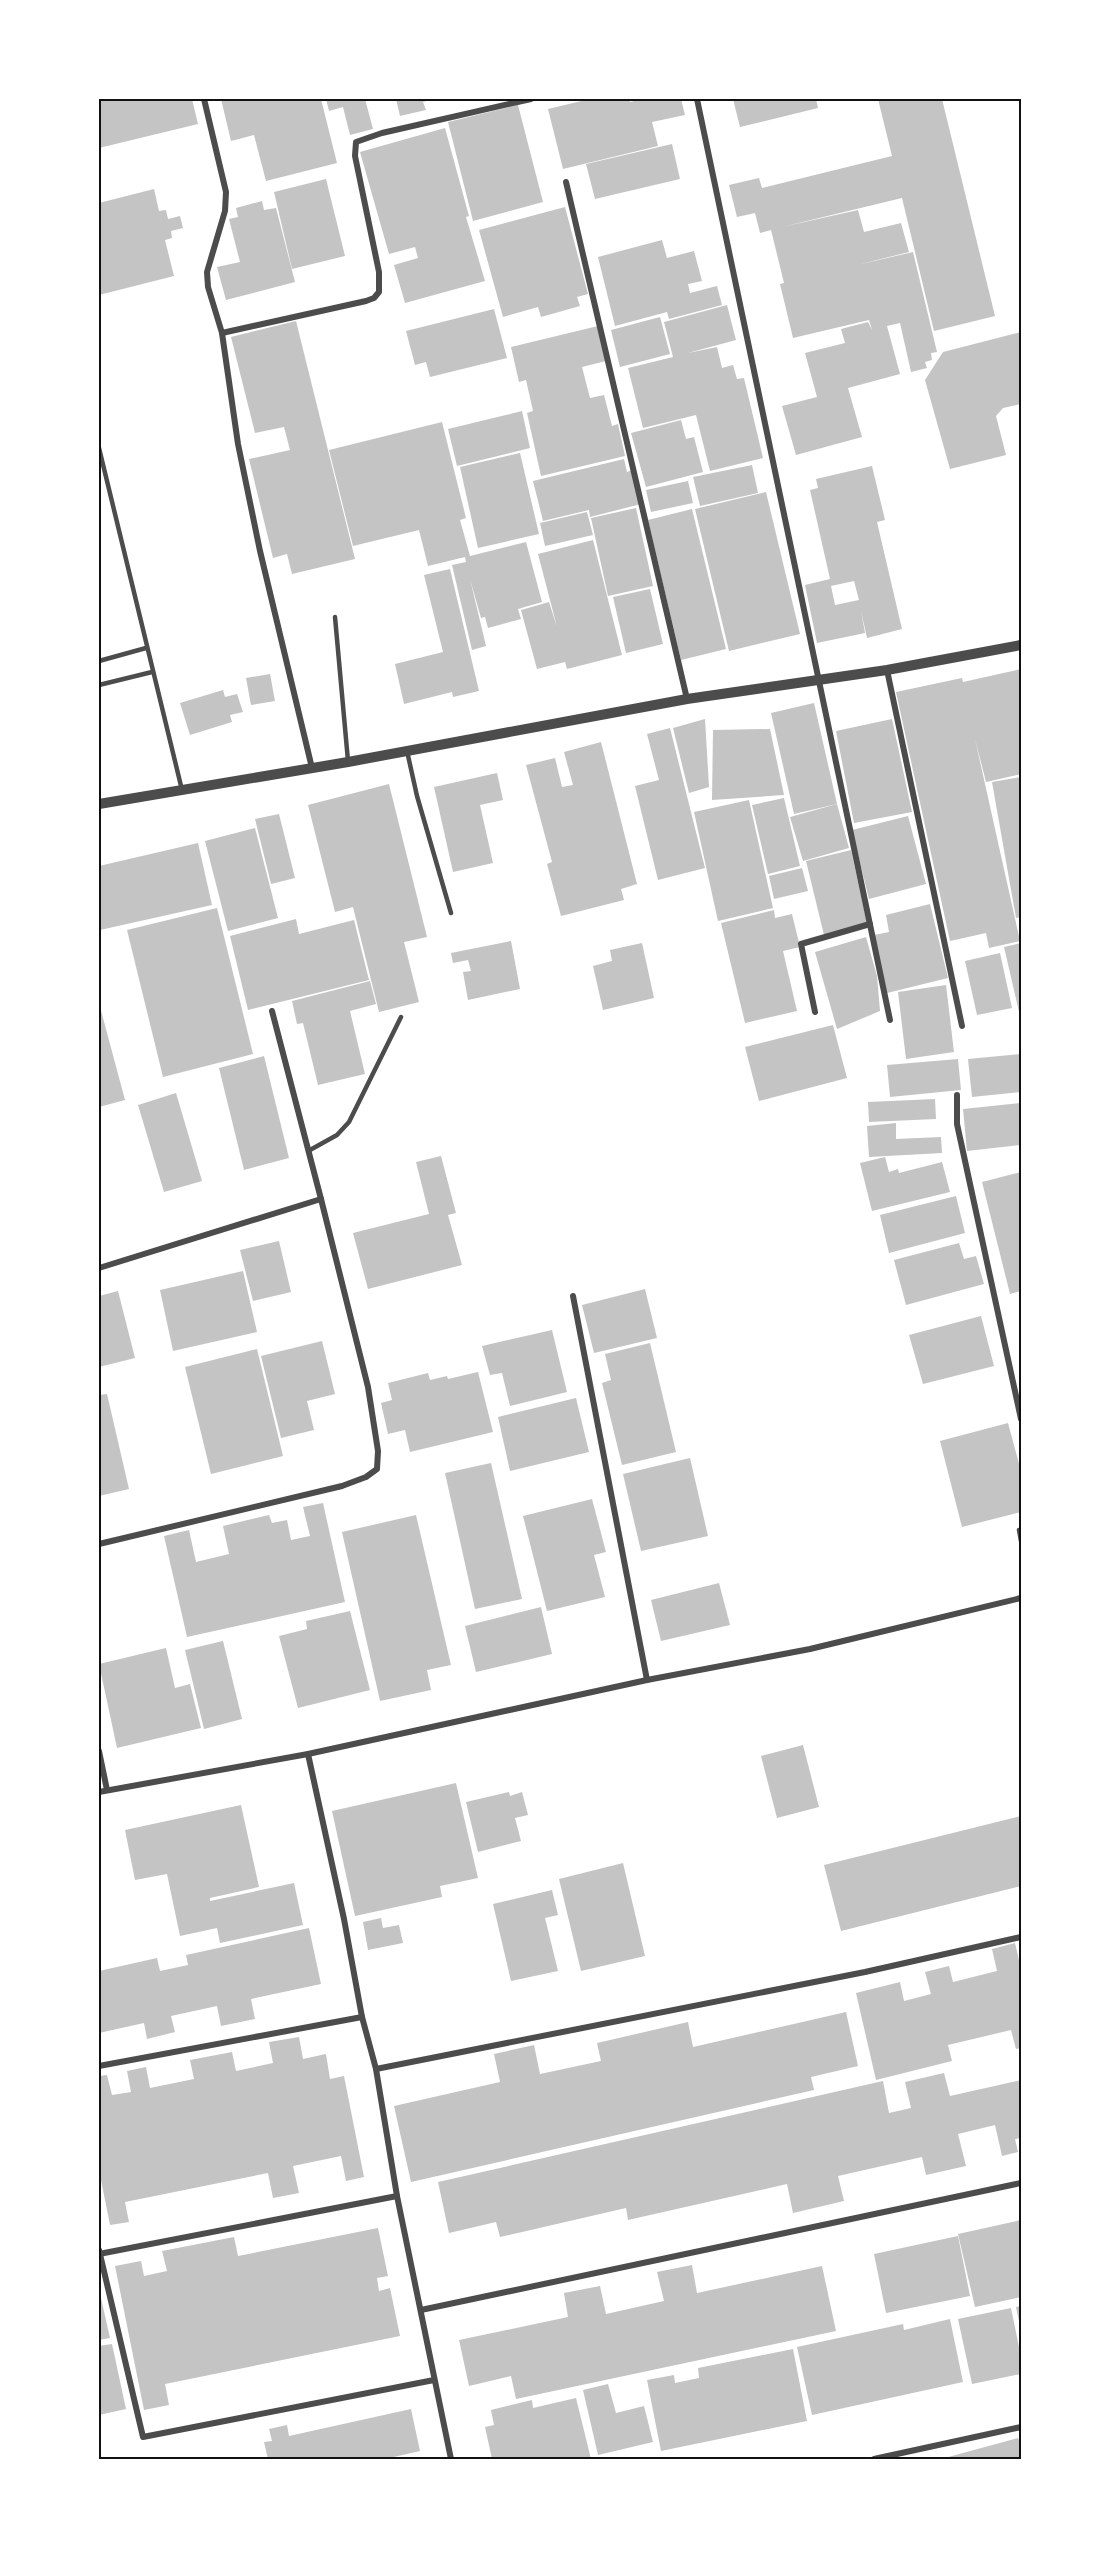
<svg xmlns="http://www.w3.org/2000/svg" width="1120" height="2558" font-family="Barlow,sans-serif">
	<rect width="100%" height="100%" fill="#fff"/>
	<!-- building -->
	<g fill="#c4c4c4" fill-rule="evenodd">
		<path d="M99 99H192L198 124 99 148Z"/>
		<path d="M221 99H321L337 163 266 181 254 135 231 141Z"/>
		<path d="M326 99H365L373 129 350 135 343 107 329 111Z"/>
		<path d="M396 99H430V100L423 102 426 110 400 116Z"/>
		<path d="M590 99H629L630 102 643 99H681L685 115 652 122 658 146 563 169 548 109Z"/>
		<path d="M733 99H816L818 108 740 127Z"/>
		<path d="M878 99H942L995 316 934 331 902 198 782 227 858 210 864 232 901 223 909 252 857 265 913 252 937 352 931 353 932 360 925 362 927 368 911 372 900 323 887 326 900 374 848 388 862 437 796 455 782 406 817 397 805 353 845 343 841 329 868 322 872 330 869 320 793 338 780 284 784 283 771 230 760 233 755 213 737 217 729 185 759 178 762 188 892 156Z"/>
		<path d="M518 105 543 202 473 221 448 122Z"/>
		<path d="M445 128 469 216 466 217 485 281 405 303 394 265 418 258 415 247 389 254 360 152Z"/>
		<path d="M672 144 680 179 595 199 586 164Z"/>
		<path d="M326 179 345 256 292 269 274 192Z"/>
		<path d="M154 189 159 211 166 210 168 219 180 216 183 228 171 231 172 238 165 240 174 276 99 295V203Z"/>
		<path d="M262 201 264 210 276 208 295 282 226 300 217 267 240 262 229 219 238 217 236 208Z"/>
		<path d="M565 207 588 294 577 297 580 306 541 317 538 307 503 317 479 230Z"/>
		<path d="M662 240 667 258 694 251 702 281 688 284 690 293 717 286 722 305 669 319 667 312 615 326 598 257Z"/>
		<path d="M727 305 736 340 688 353 717 347 722 368 733 365 737 379 744 378 763 458 710 471 696 415 643 428 628 368 673 357 664 322Z"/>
		<path d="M494 309 507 358 430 377 426 362 415 365 406 331Z"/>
		<path d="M660 317 670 354 620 367 611 330Z"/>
		<path d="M296 321 355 559 292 574 287 554 273 558 249 459 290 450 284 427 255 433 231 337Z"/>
		<path d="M598 326 606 361 582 367 590 398 604 395 612 426 618 424 625 456 541 476 527 413 533 411 526 380 519 382 511 347Z"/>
		<path d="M1021 332V404L1003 408 996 416 1006 455 950 469 925 380 943 352Z"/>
		<path d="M522 411 530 448 457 466 448 429Z"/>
		<path d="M681 420 686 439 694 437 703 472 646 487 631 433Z"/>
		<path d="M442 422 466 518 460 520 470 556 526 542 542 602 518 609 521 619 488 628 485 617 481 618 470 579 486 646 472 650 452 565 466 562 465 557 428 566 419 530 353 546 329 450Z"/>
		<path d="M520 453 539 534 478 548 460 467Z"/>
		<path d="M624 459 627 472 632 470 641 504 590 517 589 510 543 521 533 481Z"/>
		<path d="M752 465 758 493 700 506 693 477Z"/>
		<path d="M872 466 885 520 877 522 902 629 867 638 861 611 865 633 817 643 805 585 830 579 810 490 818 488 816 479ZM854 581 859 600 835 605 831 586Z"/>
		<path d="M688 481 693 503 651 512 646 490Z"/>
		<path d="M766 492 800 634 729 651 695 509Z"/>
		<path d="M636 508 653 586 608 596 591 518Z"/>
		<path d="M692 509 726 649 681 660 648 520Z"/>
		<path d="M587 512 593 535 545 546 540 523Z"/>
		<path d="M593 540 622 655 567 669 565 662 537 669 521 610 549 602 557 627 538 554Z"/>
		<path d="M450 569 479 691 453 697 452 692 404 704 395 664 443 652 424 575Z"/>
		<path d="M650 589 663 644 626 653 613 597Z"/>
		<path d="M1021 669V774L986 782 975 739 1020 941 989 948 986 933 950 941 896 692 962 678 963 682Z"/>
		<path d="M270 674 275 701 251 705 246 678Z"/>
		<path d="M223 690 225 697 237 694 243 712 230 715 232 722 190 735 180 703Z"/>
		<path d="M814 703 837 804 794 814 771 713Z"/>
		<path d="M705 719 709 787 689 793 673 728Z"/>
		<path d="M892 719 912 812 854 823 836 731Z"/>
		<path d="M670 728 705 868 658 880 635 786 659 780 647 734Z"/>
		<path d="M770 729 784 795 712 800 713 730Z"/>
		<path d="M601 742 637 884 621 889 624 900 561 916 547 864 552 862 526 765 555 758 562 787 573 785 564 752Z"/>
		<path d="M497 773 503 800 480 805 493 863 453 872 434 787Z"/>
		<path d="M1021 777V917L1016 918 992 782Z"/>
		<path d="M389 784 427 937 404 942 419 1002 379 1012 353 907 335 912 308 805Z"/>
		<path d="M784 798 800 866 768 874 752 805Z"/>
		<path d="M749 800 773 908 718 921 694 812Z"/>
		<path d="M837 804 849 848 803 861 790 817Z"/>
		<path d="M279 814 295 878 271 884 255 819Z"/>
		<path d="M908 816 926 884 869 899 852 830Z"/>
		<path d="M255 828 278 918 228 931 205 841Z"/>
		<path d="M198 843 212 905 100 930 99 866Z"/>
		<path d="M851 850 867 923 824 935 806 861Z"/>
		<path d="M802 868 808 891 774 899 769 876Z"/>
		<path d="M930 904 948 978 887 993 874 935 889 932 886 915Z"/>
		<path d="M217 908 253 1054 163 1077 127 930Z"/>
		<path d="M774 910 775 918 792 914 800 947 783 951 797 1011 745 1023 721 923Z"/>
		<path d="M296 919 299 934 354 920 369 980 248 1010 230 936Z"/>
		<path d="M866 937 877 976 880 1011 837 1029 815 952Z"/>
		<path d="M511 941 520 989 468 1000 463 972 471 971 468 960 453 963 451 953Z"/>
		<path d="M642 943 654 998 603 1010 593 966 612 961 610 950Z"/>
		<path d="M1021 943V1016H1020L1004 947Z"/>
		<path d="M1000 953 1012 1008 977 1015 965 961Z"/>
		<path d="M370 981 376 1004 350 1011 365 1074 318 1085 303 1023 297 1024 292 1001Z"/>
		<path d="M946 985 954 1052 906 1059 898 992Z"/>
		<path d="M99 1003 125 1100 99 1107Z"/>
		<path d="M833 1025 847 1078 759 1101 745 1047Z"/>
		<path d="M1021 1054V1092L972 1097 968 1059Z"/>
		<path d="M264 1056 289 1158 244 1170 219 1068Z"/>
		<path d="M958 1059 961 1090 890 1097 887 1065Z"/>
		<path d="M176 1093 202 1181 164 1192 138 1105Z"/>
		<path d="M935 1099 936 1119 869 1122 868 1102Z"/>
		<path d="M1020 1103 1021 1145 967 1151 963 1109Z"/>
		<path d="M896 1123V1139L941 1137 942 1153 869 1157 867 1126Z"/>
		<path d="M441 1156 456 1213 448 1215 462 1265 368 1289 353 1233 429 1214 416 1162Z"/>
		<path d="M885 1157 889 1172 898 1169 899 1173 942 1162 950 1192 872 1211 860 1163Z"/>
		<path d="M1021 1172V1291L1010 1294 982 1182Z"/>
		<path d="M956 1196 965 1233 889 1253 880 1215Z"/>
		<path d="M279 1241 291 1292 253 1301 240 1250Z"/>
		<path d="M959 1243 964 1259 976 1256 984 1284 906 1305 894 1260Z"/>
		<path d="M243 1271 257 1332 173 1351 160 1290Z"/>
		<path d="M645 1289 657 1338 594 1353 582 1305Z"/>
		<path d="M118 1291 135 1358 99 1367V1296Z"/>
		<path d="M981 1316 994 1366 923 1384 909 1335Z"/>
		<path d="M552 1330 567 1392 510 1406 502 1373 490 1375 482 1346Z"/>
		<path d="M322 1341 335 1394 307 1401 314 1430 281 1438 261 1356Z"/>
		<path d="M650 1343 676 1452 622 1465 602 1383 611 1380 605 1354Z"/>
		<path d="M257 1349 283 1456 211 1474 185 1367Z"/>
		<path d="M478 1372 493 1432 410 1452 405 1430 388 1434 381 1403 392 1400 388 1383 428 1373 430 1380 447 1376 448 1379Z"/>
		<path d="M107 1394 129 1489 99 1496V1395Z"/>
		<path d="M576 1398 589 1452 510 1471 498 1417Z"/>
		<path d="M1008 1423 1021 1471V1512L962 1527 940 1441Z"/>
		<path d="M690 1458 708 1536 641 1551 623 1474Z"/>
		<path d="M491 1463 522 1599 475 1609 445 1473Z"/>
		<path d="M592 1499 606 1552 594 1555 605 1597 547 1611 523 1516Z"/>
		<path d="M323 1503 345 1602 187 1637 164 1536 189 1530 196 1562 229 1554 223 1526 269 1515 272 1523 287 1520 291 1540 310 1536 303 1507Z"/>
		<path d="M416 1515 451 1665 427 1670 431 1690 380 1701 342 1532Z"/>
		<path d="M719 1583 730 1625 661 1641 651 1600Z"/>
		<path d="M541 1607 552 1654 476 1672 465 1626Z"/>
		<path d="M350 1611 370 1690 298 1708 279 1636 307 1629 306 1621Z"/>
		<path d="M223 1641 242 1719 204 1729 185 1650Z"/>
		<path d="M166 1648 175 1688 190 1684 201 1728 117 1748 99 1664Z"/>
		<path d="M803 1745 819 1807 777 1818 761 1756Z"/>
		<path d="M456 1783 478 1878 440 1886 442 1897 355 1916 332 1811Z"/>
		<path d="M509 1792 510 1796 522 1792 528 1815 515 1818 521 1841 478 1852 466 1802Z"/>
		<path d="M241 1805 259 1887 210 1898V1901L294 1883 303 1925 220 1943 217 1928 180 1936 167 1874 135 1880 125 1830Z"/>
		<path d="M1021 1816V1886L841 1931 824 1865Z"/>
		<path d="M623 1863 645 1956 581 1971 559 1879Z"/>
		<path d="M552 1890 558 1915 545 1918 558 1971 511 1981 493 1904Z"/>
		<path d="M381 1918 383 1928 399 1925 403 1943 368 1950 363 1922Z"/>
		<path d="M309 1928 321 1984 251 1999 255 2019 221 2026 217 2006 171 2016 175 2032 147 2039 144 2023 99 2033V1971L157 1958 160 1971 188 1965 186 1955Z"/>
		<path d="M1015 1943 1021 1969V2048L1016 2049 1011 2030 948 2045 952 2061 876 2080 856 1993 900 1982 904 2001 931 1994 925 1972 949 1966 953 1982 997 1971 992 1949Z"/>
		<path d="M846 2012 858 2066 811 2077 814 2090 411 2182 394 2106 500 2082 494 2054 534 2045 540 2074 601 2061 597 2043 688 2022 693 2047Z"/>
		<path d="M299 2037 303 2059 326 2054 330 2079 344 2076 364 2177 346 2181 341 2156 293 2166 299 2193 273 2198 268 2173 125 2202 129 2222 110 2225 99 2170V2076L107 2075 112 2095 131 2092 127 2071 146 2067 150 2088 194 2079 190 2060 232 2052 236 2071 273 2063 269 2042Z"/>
		<path d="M944 2073 950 2096 1021 2080V2138L1015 2139 1018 2152 1002 2156 995 2125 958 2134 966 2166 926 2175 922 2157 838 2176 844 2201 793 2213 787 2184 628 2220 626 2208 500 2237 496 2222 449 2233 438 2182 883 2081 889 2113 911 2108 905 2082Z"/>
		<path d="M1021 2220V2297L975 2307 958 2234Z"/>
		<path d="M378 2228 388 2276 377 2278 379 2291 390 2288 400 2336 165 2384 169 2405 144 2410 115 2266 141 2261 144 2276 167 2271 162 2251 234 2237 238 2256Z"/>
		<path d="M958 2236 970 2296 886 2313 874 2254Z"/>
		<path d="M692 2265 697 2293 822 2266 836 2331 516 2399 511 2376 469 2386 459 2340 568 2317 564 2293 600 2286 606 2314 664 2301 657 2272Z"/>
		<path d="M99 2289 110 2338 99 2340Z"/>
		<path d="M1021 2306V2326H1020L1016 2307Z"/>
		<path d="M1011 2308 1021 2357V2374L972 2384 958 2319Z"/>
		<path d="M950 2319 963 2382 812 2415 797 2347 903 2324 904 2330Z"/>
		<path d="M112 2344 126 2409 99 2415V2346Z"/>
		<path d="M793 2349 807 2421 661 2451 647 2380 674 2375 675 2383 699 2378 698 2368Z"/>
		<path d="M608 2384 616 2413 644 2406 653 2442 598 2455 583 2390Z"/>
		<path d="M576 2398 591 2459H492L485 2427 494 2425 491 2410 532 2400 533 2408Z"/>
		<path d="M411 2409 420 2451 385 2459H268L264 2442 272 2441 269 2429 287 2425 289 2436Z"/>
		<path d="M1018 2438 1021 2445V2459H941Z"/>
	</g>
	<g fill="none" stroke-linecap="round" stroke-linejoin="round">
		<!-- service -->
		<g stroke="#4c4c4c" stroke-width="4.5">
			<path d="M99 448 182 790"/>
			<path d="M335 617 348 761"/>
			<path d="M99 661 146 648"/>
			<path d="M99 685 152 672"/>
			<path d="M407 751 417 796 451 913"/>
			<path d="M310 1150 337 1135 349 1122 401 1017"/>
			<path d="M1019 1530 1021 1541"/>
		</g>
		<!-- minor -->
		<g stroke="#4c4c4c" stroke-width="6">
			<path d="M204 99 226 192 225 211 207 272 208 287 222 333 238 444 260 551 312 768"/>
			<path d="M697 99 890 1020"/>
			<path d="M566 182 687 699"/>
			<path d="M222 333 366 301 374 298 379 292V272L355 156 356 142 382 133 531 99"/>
			<path d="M887 670 962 1026"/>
			<path d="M272 1011 321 1199"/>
			<path d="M815 1012 801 944 870 924"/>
			<path d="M957 1095V1124L1021 1419"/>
			<path d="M99 1268 321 1199 368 1387 378 1451 377 1469 366 1477 342 1486 99 1544"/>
			<path d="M573 1296 647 1680"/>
			<path d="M99 1751 107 1790"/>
			<path d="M308 1754 344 1919 362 2017 376 2069 397 2196 451 2459"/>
			<path d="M99 1792 308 1754 647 1680 810 1649 1021 1598"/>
			<path d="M99 2066 362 2017"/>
			<path d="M376 2069 865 1972 1021 1937"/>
			<path d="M99 2250 143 2437 434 2380"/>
			<path d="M99 2254 397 2196"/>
			<path d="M421 2310 1021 2183"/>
			<path d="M874 2459 1021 2427"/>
		</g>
		<!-- tertiary -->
		<path stroke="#4c4c4c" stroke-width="10" d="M99 804 348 762 687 699 887 670 1021 645"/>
	</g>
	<!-- border -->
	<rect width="1120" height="2558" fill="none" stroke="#ffffff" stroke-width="201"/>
	<rect x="100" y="100" width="920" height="2358" fill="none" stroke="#111" stroke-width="2"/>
</svg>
